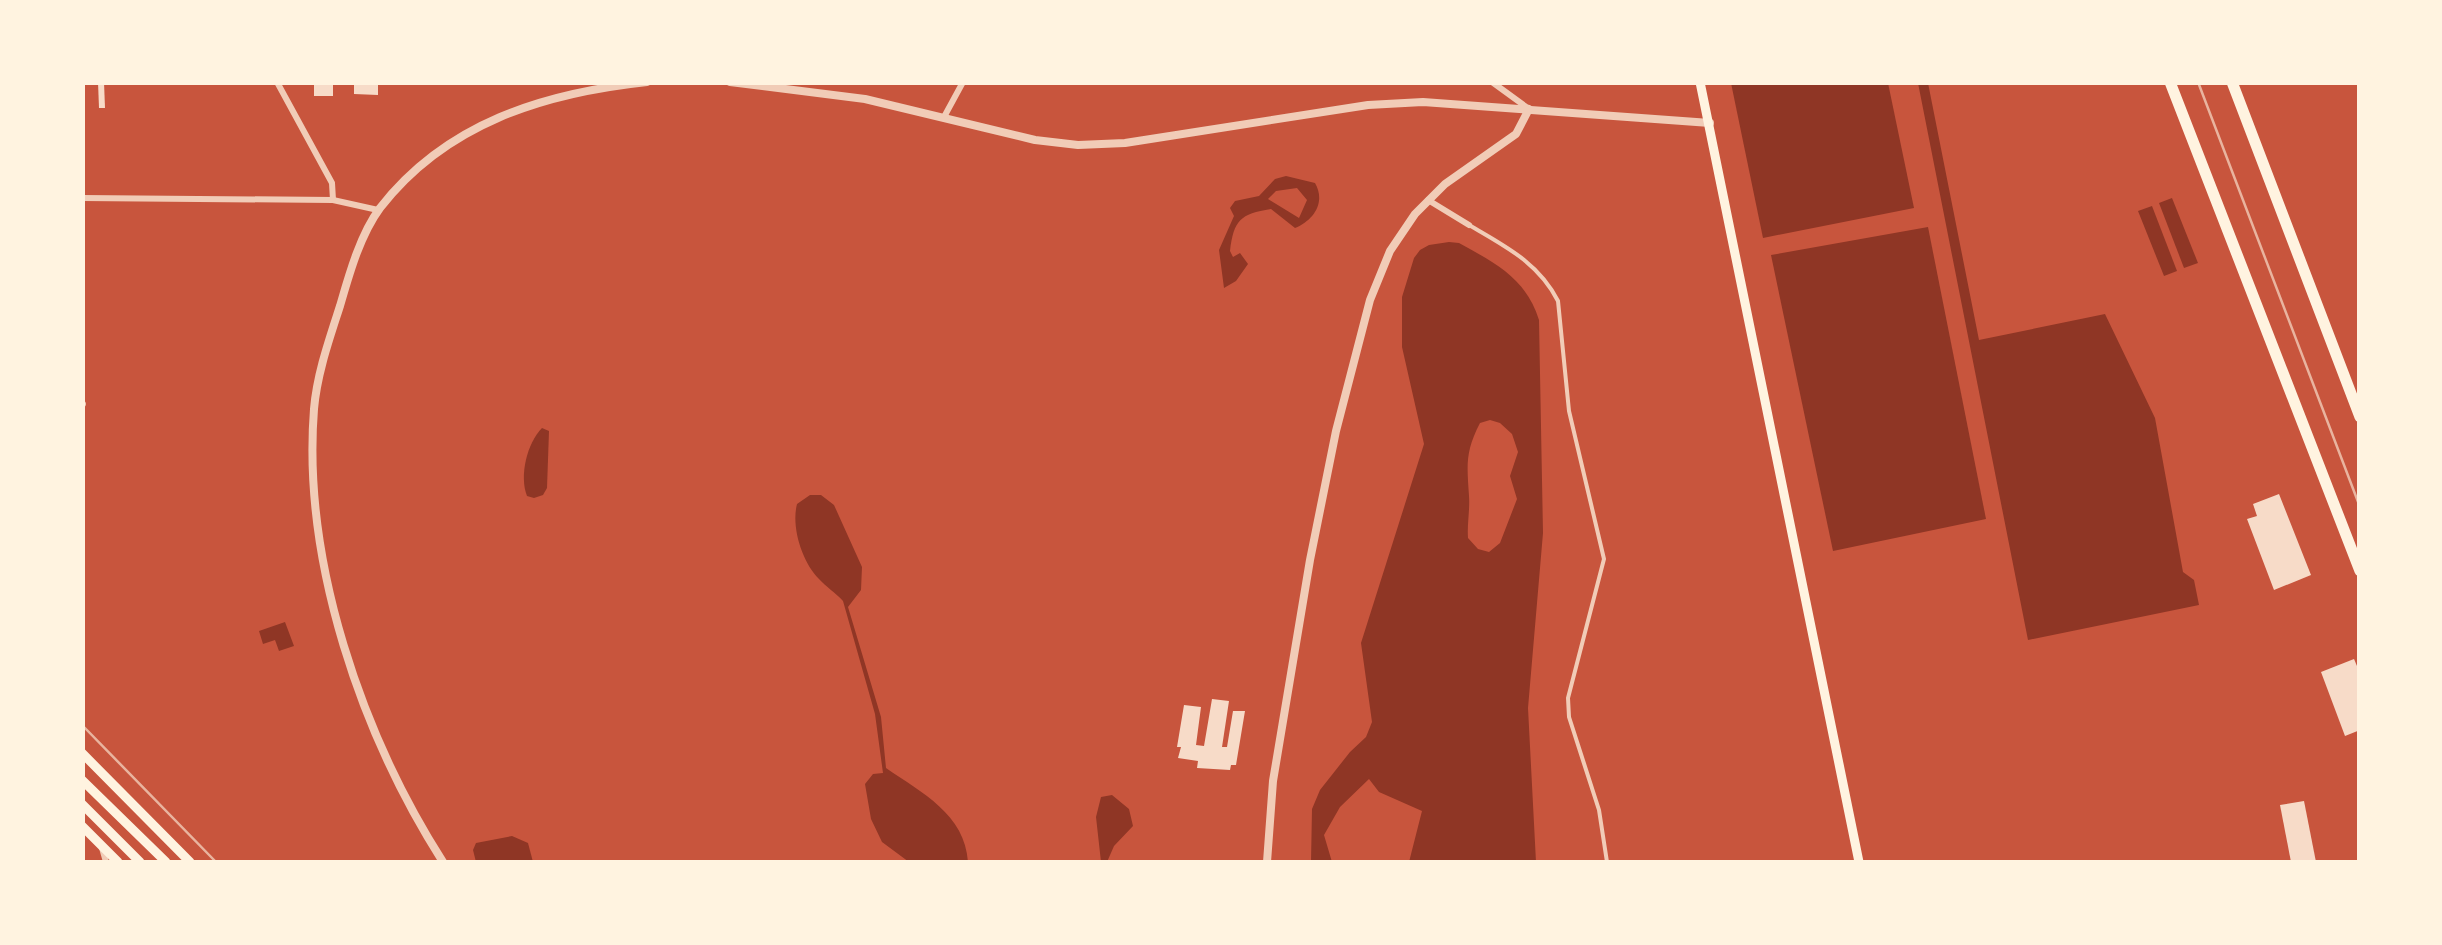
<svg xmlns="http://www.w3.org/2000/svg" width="2442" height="945" font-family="'Noto Sans',sans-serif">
	<rect width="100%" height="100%" fill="#c8553d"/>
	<!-- water -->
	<g fill="#8f3625" fill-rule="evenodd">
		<path d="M1731 83H1888L1914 208 1763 238Z"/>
		<path d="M1918 83H1928L1979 340 2105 314 2155 418 2183 572 2194 580 2199 605 2028 640Z"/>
		<path d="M1286 176 1315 183C1326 202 1314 220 1295 228L1271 209C1240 214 1234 220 1230 251L1233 257 1240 253 1248 264 1236 281 1224 288 1219 250 1234 216 1230 208 1235 201 1259 196 1275 179ZM1297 188 1307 200 1299 218 1268 199 1276 191Z"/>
		<path d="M2172 198 2198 263 2184 268 2159 203Z"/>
		<path d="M2152 206 2177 271 2164 276 2138 211Z"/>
		<path d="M1928 227 1986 519 1833 551 1771 255Z"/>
		<path d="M1449 242 1459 243C1495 263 1526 278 1539 320L1543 533 1528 708 1536 862H1409L1422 811 1379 792 1369 779 1340 807 1324 835 1332 862H1311L1312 809 1320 790 1350 752 1366 737 1372 722 1361 643 1424 444 1402 347V297L1414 258 1420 250 1429 245ZM1490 420 1500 423 1512 434 1518 452 1510 476 1517 499 1500 543 1489 552 1478 549 1468 538C1467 524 1470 510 1469 496 1467 465 1465 452 1480 423Z"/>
		<path d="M542 428 549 431 547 488 543 495 534 498 527 496C519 476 527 443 542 428Z"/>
		<path d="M810 495H821L834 505 862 567 861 590 848 607 881 717 886 768C922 793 965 814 968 862H909L882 842 871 819 865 784 873 774 883 773 875 714 843 601C835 592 826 587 819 579 802 562 791 527 797 504Z"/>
		<path d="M285 622 294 646 279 651 275 640 263 644 259 631Z"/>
		<path d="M1112 795 1129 809 1133 826 1114 846 1107 862H1101L1096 817 1101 797Z"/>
		<path d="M512 836 528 843 533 862H476L473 850 476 843Z"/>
	</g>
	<!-- building -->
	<g fill="#f7dbc8">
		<path d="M98 82H104L105 108H99Z"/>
		<rect x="314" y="82" width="19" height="14"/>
		<path d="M354 82H378V95L354 94Z"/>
		<path d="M2279 494 2311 575 2274 590 2247 519 2257 516 2253 504Z"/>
		<path d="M2354 659 2360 673V730L2345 736 2321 672Z"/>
		<path d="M1212 699 1229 701 1222 747H1227L1233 711H1245L1236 765H1231L1230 770 1197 768 1198 761 1178 758 1181 747H1177L1184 705 1201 707 1196 745 1204 746Z"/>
		<path d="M2304 801 2316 862H2291L2280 805Z"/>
	</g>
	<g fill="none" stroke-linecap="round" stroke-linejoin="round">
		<!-- pedestrian -->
		<path stroke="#f1ccb7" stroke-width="4" d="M1469 225C1505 246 1539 263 1558 301L1569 411 1604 559 1568 698 1569 717 1599 810 1607 862"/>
		<!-- minor -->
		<g stroke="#f1ccb7" stroke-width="6">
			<path d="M277 82 332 183 333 200"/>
			<path d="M1492 82 1529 109"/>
			<path d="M944 117 963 82"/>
			<path d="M82 198 333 200 378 210"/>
			<path d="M1428 200 1469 225"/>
			<path d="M82 404H83"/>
			<path d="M102 848 106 862"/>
		</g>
		<!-- tertiary -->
		<g stroke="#f1ccb7" stroke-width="8">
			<path d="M730 82 865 99 1035 140 1078 145 1125 143 1368 105 1423 102 1710 123"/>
			<path d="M443 862C362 735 302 562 314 409 317 374 329 340 340 306 349 275 360 235 380 208 446 123 544 93 647 82"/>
			<path d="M1267 862 1273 781 1310 560 1336 431 1370 300 1390 251 1415 214 1445 184 1516 134 1529 109"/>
		</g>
		<!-- secondary -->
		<g stroke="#fff3e0" stroke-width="9">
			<path d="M1700 82 1859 862"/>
			<path d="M82 753 190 862"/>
			<path d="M82 826 118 862"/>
		</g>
		<!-- primary -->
		<g stroke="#fff3e0" stroke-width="9">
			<path d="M82 780 166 862"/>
			<path d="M82 804 140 862"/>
		</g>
		<!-- motorway -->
		<g stroke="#fff3e0" stroke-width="11">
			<path d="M2170 82 2360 571"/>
			<path d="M2232 82 2360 417"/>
		</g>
		<!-- rail -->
		<g stroke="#e9b49f" stroke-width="2.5">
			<path d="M2198 82 2360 507"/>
			<path d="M82 725 216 862"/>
		</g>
	</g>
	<!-- border -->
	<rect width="2442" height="945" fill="none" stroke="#fff3e0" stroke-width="170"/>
</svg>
